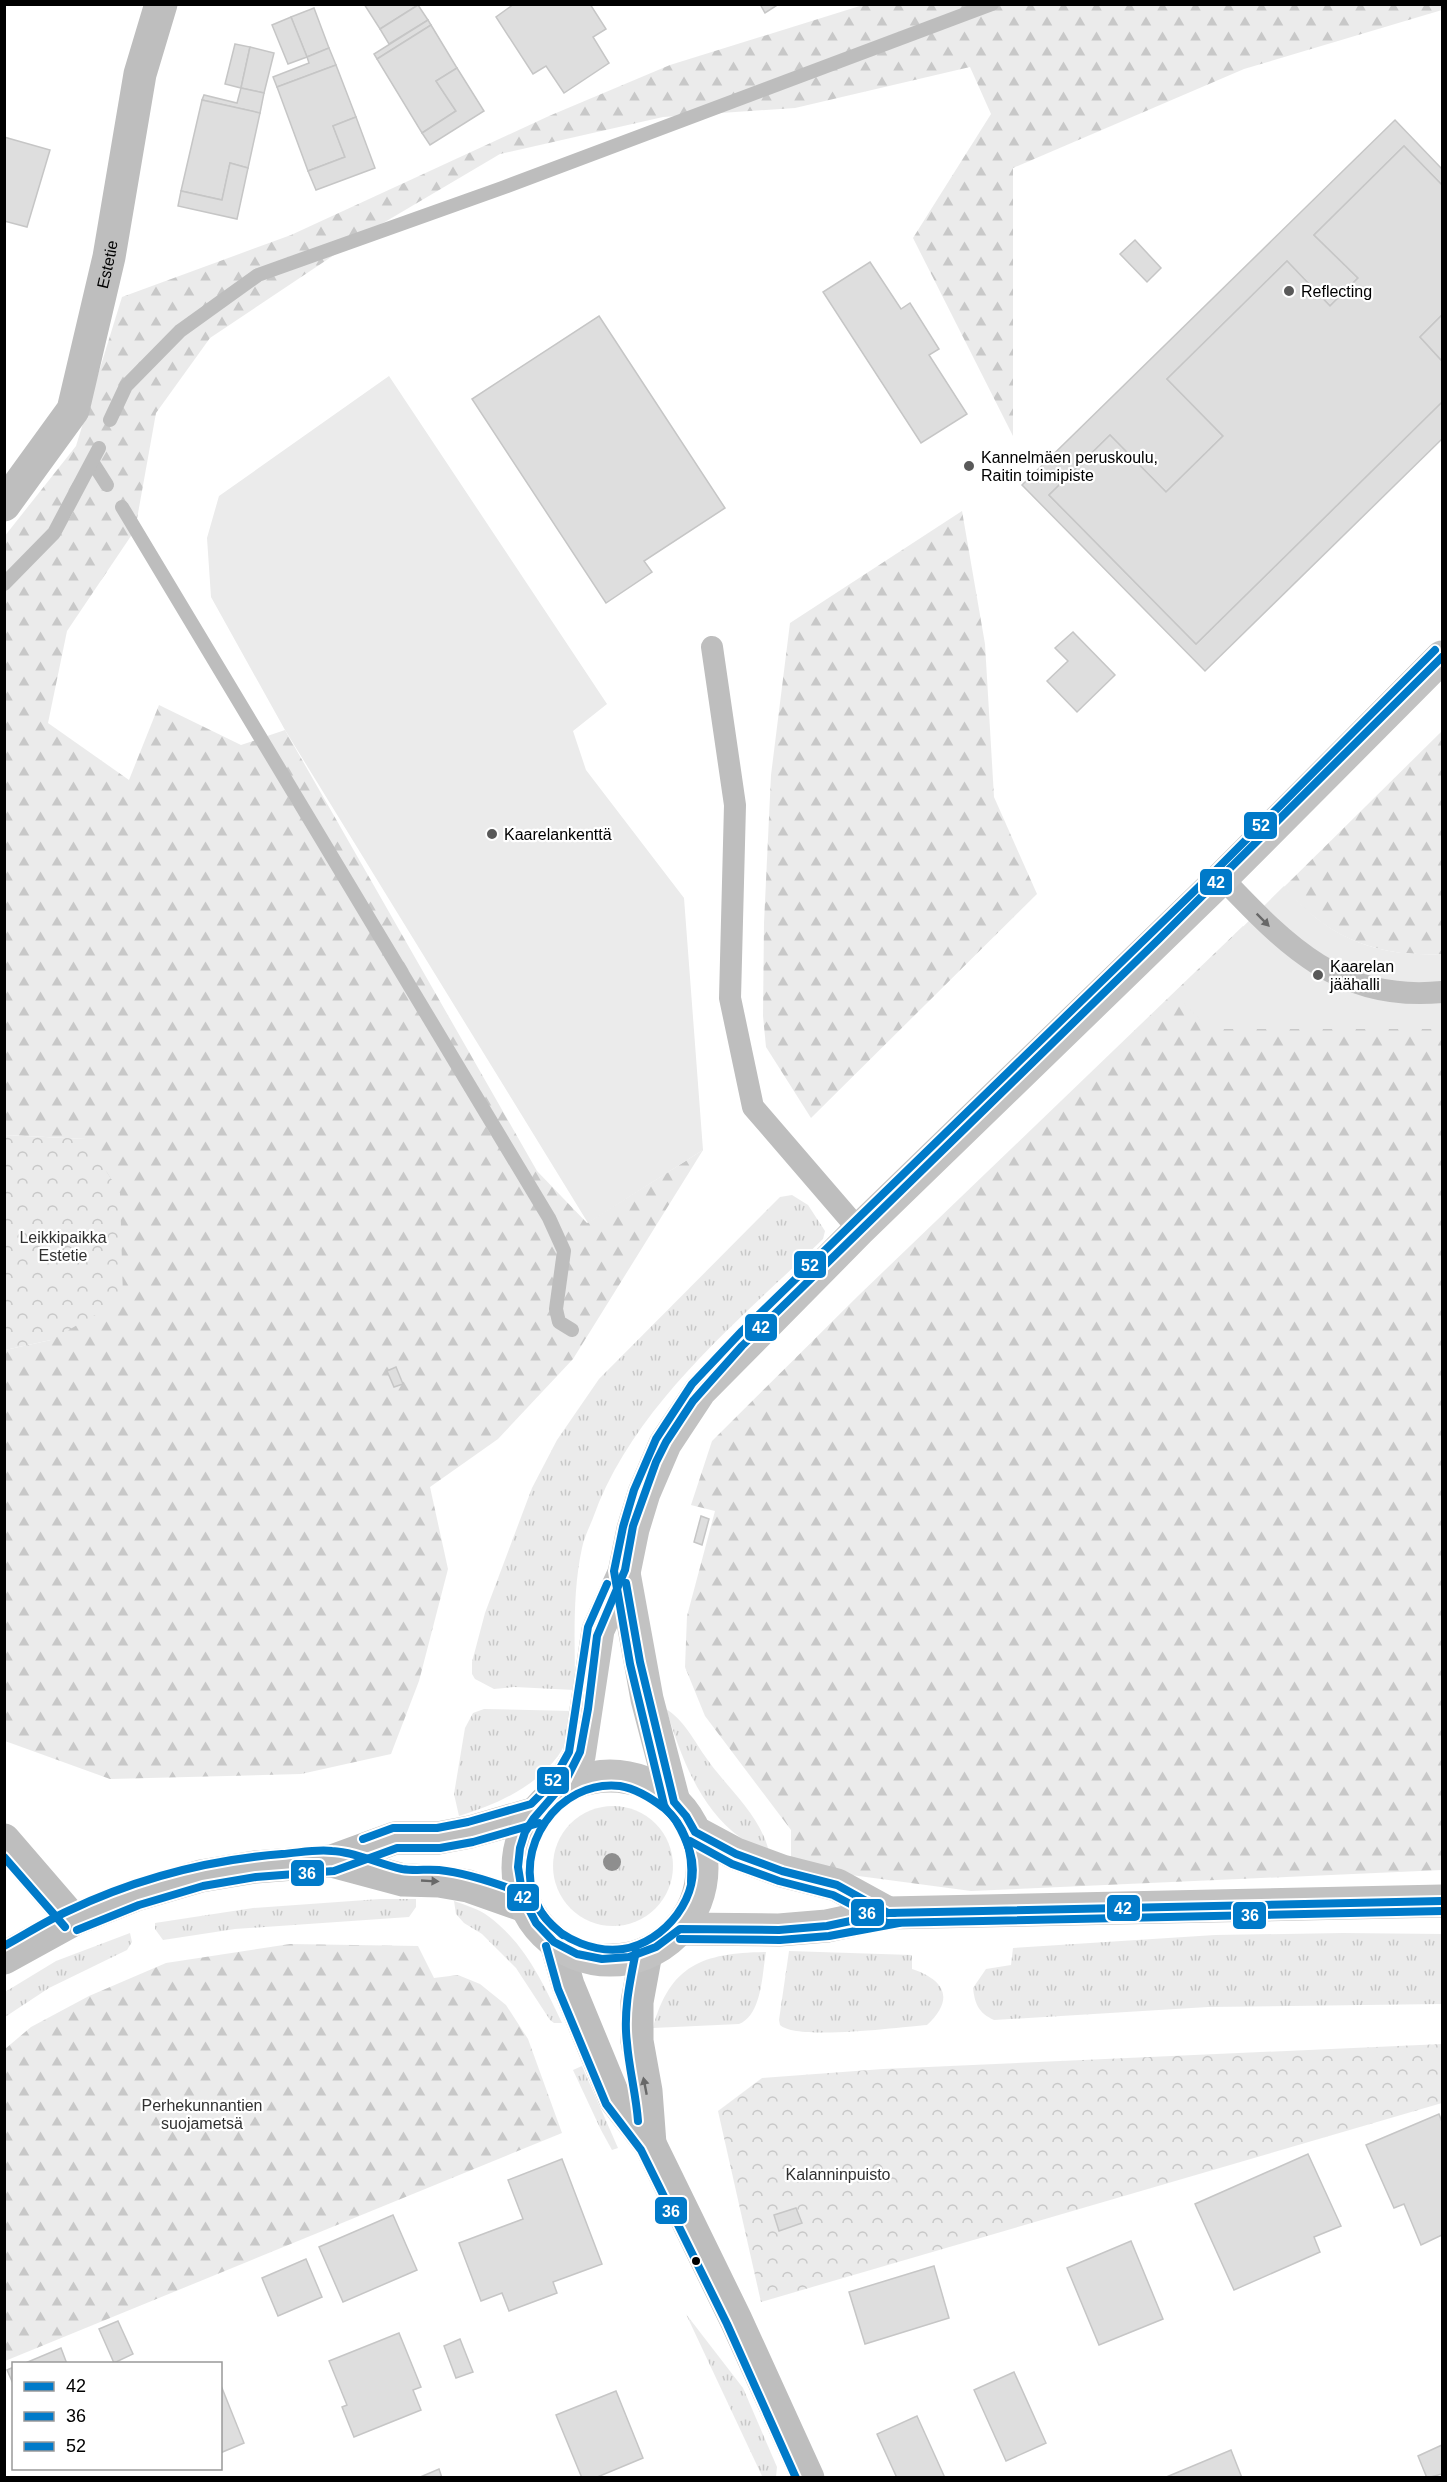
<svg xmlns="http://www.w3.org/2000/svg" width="1447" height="2482" font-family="Arial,sans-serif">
	<defs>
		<pattern id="grass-tufts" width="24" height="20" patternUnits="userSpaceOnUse" patternTransform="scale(1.5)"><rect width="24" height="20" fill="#ebebeb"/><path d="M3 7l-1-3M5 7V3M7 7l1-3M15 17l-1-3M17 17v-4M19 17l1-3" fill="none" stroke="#c8c8c8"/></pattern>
		<pattern id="forest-firs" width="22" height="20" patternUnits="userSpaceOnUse" patternTransform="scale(1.5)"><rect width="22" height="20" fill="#ebebeb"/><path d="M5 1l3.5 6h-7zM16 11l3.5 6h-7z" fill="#c8c8c8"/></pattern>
		<pattern id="park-crowns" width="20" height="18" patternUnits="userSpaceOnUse" patternTransform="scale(1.5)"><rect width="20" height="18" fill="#ebebeb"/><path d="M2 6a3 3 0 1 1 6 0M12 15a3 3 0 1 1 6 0" fill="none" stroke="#c8c8c8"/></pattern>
	</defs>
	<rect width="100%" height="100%" fill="#fff"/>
	<!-- grass -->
	<g fill="url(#grass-tufts)">
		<path d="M792 1195 808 1205 825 1231 823 1239C739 1321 633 1405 593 1518 589 1528 584 1538 582 1548 572 1594 575 1643 575 1690L514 1687 494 1689 475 1679 472 1674V1662L485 1613 532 1488 557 1440 599 1379 780 1197Z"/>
		<path d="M484 1709 573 1711C571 1725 567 1744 558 1756 535 1787 496 1805 459 1816L454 1794 465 1728 473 1713Z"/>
		<path d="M666 1709C685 1721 694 1741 707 1759 728 1789 758 1813 768 1848L765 1852C757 1847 748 1843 741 1838 699 1808 681 1756 666 1709Z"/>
		<circle cx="613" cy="1866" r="60"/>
		<path d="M380 1899H416V1907L409 1917 235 1929 163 1940 155 1929V1923L253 1908Z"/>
		<path d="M454 1901C465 1905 479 1909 488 1916 525 1943 543 1983 562 2023H554L550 2020 516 1968 482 1934 464 1923 456 1914Z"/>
		<path d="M130 1933 132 1942 127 1950 49 1988 5 2017V1992L56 1961Z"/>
		<path d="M1343 1933 1442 1934V2004L1208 2007 994 2020C979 2013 975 2005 973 1988L986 1969 1011 1965 1013 1948 1215 1935Z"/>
		<path d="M789 1951 912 1955V1969C945 1980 955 1999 927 2025 900 2027 797 2041 780 2025L779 2020Z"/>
		<path d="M766 1952C762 1974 762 2015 739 2024L653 2028C670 1964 704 1953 766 1952Z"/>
		<path d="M582 2066 618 2148 612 2150 601 2130 573 2070Z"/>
		<path d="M686 2314 743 2388 777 2467 776 2477 762 2476Z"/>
	</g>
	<!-- forest -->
	<g fill="url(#forest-firs)">
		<path d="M863 5H1442V10L1244 69 1013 168V436L913 238 991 114 970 67 795 108 663 117 500 154 373 229 210 338 156 413 135 530 67 631 48 723 129 780 159 705 241 745 285 730 537 1171 587 1223 703 1150 573 1359 498 1439 430 1487 448 1569 419 1681 391 1754 301 1774 110 1779 5 1741V1350L51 1340 86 1139 5 1135 4 537 76 446 122 297 291 235 549 116 670 65Z"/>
		<path d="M962 511 985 644 994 797 1037 894 811 1118 766 1047 763 1016 764 923 771 775 790 623Z"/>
		<path d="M1442 731V954C1376 957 1327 938 1284 887Z"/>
		<path d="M1243 926 1343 1028 1442 1029V1870L971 1891 851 1875 791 1860V1830L705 1716 685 1667 687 1616 715 1511 691 1505 712 1441 859 1295Z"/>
		<path d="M290 1944 418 1946 434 1978 458 1975 480 1984 506 2005 528 2039 562 2133 5 2361V2049L31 2027 89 1996 166 1963Z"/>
	</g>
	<!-- park -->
	<g fill="url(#park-crowns)">
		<path d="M4 1135 86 1139 120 1193 123 1299 51 1340 5 1350Z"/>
		<path d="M1442 2044V2103L761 2302 718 2111 762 2078 883 2069Z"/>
	</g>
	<!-- pitch -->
	<g fill="#ebebeb">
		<path d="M389 376 607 704 573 731 586 770 684 898 703 1150 588 1223 285 730 211 597 207 538 219 496Z"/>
		<path d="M1284 886C1327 938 1376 957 1442 954V1029H1209L1175 994Z"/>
	</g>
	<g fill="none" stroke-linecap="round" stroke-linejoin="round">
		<!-- stream -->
		<g stroke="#bdbdbd" stroke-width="14">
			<path d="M110 420 126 386 180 331 258 275 502 188 992 4"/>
			<path d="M93 463 107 485"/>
			<path d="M122 507 549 1218 564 1251 556 1309 559 1322 572 1330"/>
			<path d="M4 584 54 533 99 448"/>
		</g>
	</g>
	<!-- building -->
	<g fill="#dedede" stroke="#c6c6c6" stroke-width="1.5">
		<path d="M364 4H418V5L380 29Z"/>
		<path d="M514 4H590L606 29 593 37 609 63 564 93 546 66 533 74 496 17Z"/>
		<path d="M760 4H779L765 13Z"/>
		<path d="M418 5 428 20 389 44 380 29Z"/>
		<path d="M314 8 329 48 307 57 291 17Z"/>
		<path d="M291 17 307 57 288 64 272 25Z"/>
		<path d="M428 20 431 25 377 59 374 54Z"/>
		<path d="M431 25 457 68 436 81 456 111 422 133 377 59Z"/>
		<path d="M235 44 250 47 241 88 225 84Z"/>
		<path d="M250 47 274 53 264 93 241 88Z"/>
		<path d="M329 48 336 65 277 87 273 77 309 63 307 57Z"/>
		<path d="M336 65 356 117 333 126 345 157 308 171 277 87Z"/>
		<path d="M457 68 484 111 430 145 422 133 456 111 436 81Z"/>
		<path d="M241 88 264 93 260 113 202 100 204 95 237 103Z"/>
		<path d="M202 100 260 113 248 168 230 163 222 200 181 191Z"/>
		<path d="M356 117 375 168 316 190 308 171 345 157 333 126Z"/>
		<path d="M1395 120 1442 169V185L1404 146 1314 235 1358 278 1330 306 1287 261 1167 379 1223 436 1166 492 1110 435 1049 495 1196 644 1442 402V439L1205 671 1022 485Z"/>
		<path d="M4 137 50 150 27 227 4 221Z"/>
		<path d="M1404 146 1442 185V315L1420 337 1442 361V402L1196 644 1049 495 1110 435 1166 492 1223 436 1167 379 1287 261 1330 306 1358 278 1314 235Z"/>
		<path d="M230 163 248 168 237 219 178 206 181 191 222 200Z"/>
		<path d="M1135 240 1161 268 1147 282 1120 254Z"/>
		<path d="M870 262 901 309 910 303 939 349 929 355 967 414 921 443 823 292Z"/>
		<path d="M1442 315V361L1420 337Z"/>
		<path d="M599 316 725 508 644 561 652 572 606 603 472 399Z"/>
		<path d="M1073 632 1115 675 1077 712 1047 681 1068 661 1055 648Z"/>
		<path d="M396 1367 403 1384 394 1387 387 1371Z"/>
		<path d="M701 1516 709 1519 702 1545 694 1542Z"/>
		<path d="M1439 2114 1442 2122V2235L1421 2245 1404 2204 1394 2208 1366 2145Z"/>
		<path d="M1308 2154 1341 2226 1314 2237 1320 2252 1234 2290 1195 2204Z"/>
		<path d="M562 2159 602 2264 553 2282 557 2293 509 2311 502 2293 481 2301 459 2243 523 2219 508 2180Z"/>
		<path d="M796 2208 802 2223 779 2231 774 2215Z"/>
		<path d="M393 2215 417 2270 343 2302 319 2247Z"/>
		<path d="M1131 2241 1163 2319 1099 2345 1067 2268Z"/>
		<path d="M306 2259 322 2297 278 2316 262 2278Z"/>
		<path d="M934 2266 949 2318 865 2344 849 2292Z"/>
		<path d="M118 2321 133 2354 114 2363 99 2329Z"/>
		<path d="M399 2333 421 2387 413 2390 421 2410 354 2437 342 2407 347 2405 329 2361Z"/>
		<path d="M460 2339 473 2372 456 2378 444 2346Z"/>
		<path d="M61 2348 67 2364H23Z"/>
		<path d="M14 2367V2386L7 2370Z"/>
		<path d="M1014 2372 1046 2443 1006 2461 974 2390Z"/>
		<path d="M220 2383 244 2443 220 2453Z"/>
		<path d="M616 2391 643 2458 595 2478H582L556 2415Z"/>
		<path d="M917 2416 945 2478H897L877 2434Z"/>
		<path d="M1442 2445V2474L1427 2478 1418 2456Z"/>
		<path d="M1231 2450 1242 2478H1164Z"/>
		<path d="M439 2469 442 2478H418Z"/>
	</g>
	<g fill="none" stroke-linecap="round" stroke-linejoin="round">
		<!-- service -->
		<g stroke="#bebebe" stroke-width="22">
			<path d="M712 647 735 805 730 998 753 1107 859 1230"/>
			<path d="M1222 878C1287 946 1340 1002 1442 992"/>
		</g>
		<!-- minor -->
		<g stroke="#bebebe" stroke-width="33">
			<path id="s1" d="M4 505 73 410 109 257 140 74 161 4"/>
			<path d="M4 1840 73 1920"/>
		</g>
		<!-- tertiary -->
		<g stroke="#bebebe" stroke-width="33">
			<path d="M332 1861 403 1880 439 1881 468 1886 525 1906"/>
			<path d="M556 1943 568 1985 615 2099 650 2144 736 2320 808 2478"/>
			<path d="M646 1953 637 2002V2041L646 2091 650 2144"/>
			<path d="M4 1958 73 1920 136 1895 201 1876 255 1867 332 1861 395 1838H438L470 1832 536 1813"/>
		</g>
		<!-- secondary -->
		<g stroke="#c2c2c2" stroke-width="33">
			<path d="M624 1573 647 1699 674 1802"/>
			<circle cx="610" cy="1868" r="92"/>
			<path d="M559 1791 579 1756 598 1630 624 1573 633 1529 644 1493 665 1444 700 1391 859 1230 1222 878 1442 657"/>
			<path d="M695 1832 736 1854 782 1871 837 1885 888 1913"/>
			<path d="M680 1929 779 1930 827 1926 888 1913 1442 1901"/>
		</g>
		<defs>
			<g id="bus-1">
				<path d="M1442 657 1159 939 742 1346 693 1401 666 1442 656 1462 633 1526 625 1570 597 1636 588 1709 580 1752 565 1782 534 1818 525 1832 520 1848 518 1867 523 1898 536 1923 554 1942 577 1954 602 1959 629 1957 656 1947 680 1929 779 1930 827 1926 888 1913 1442 1901"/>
				<path d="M626 1583 640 1662 674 1802 686 1816 695 1832 736 1854 782 1871 837 1885 888 1913H894"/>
			</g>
			<g id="bus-2">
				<path d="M690 1841 732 1864 779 1881 833 1895 887 1923 1442 1911"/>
				<path d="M4 1857 65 1927"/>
				<path d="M77 1930 139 1905 203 1886 256 1877 334 1871 397 1848H440L473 1842 539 1823"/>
				<path d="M563 1935C553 1926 542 1917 537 1904 511 1849 558 1779 620 1786 637 1789 651 1798 664 1808 687 1827 693 1854 691 1882"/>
				<path d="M680 1939 780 1940 829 1936 899 1923"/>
				<path d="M546 1946 558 1989 606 2104 641 2150 727 2324 796 2478"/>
				<path d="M636 1951C630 1981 623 2012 627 2043 629 2069 636 2094 638 2121"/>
			</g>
			<g id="bus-3">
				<path d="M363 1839 393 1828H437L468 1822 531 1804 551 1784 569 1752 588 1627 607 1584"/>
				<path d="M4 1946C26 1934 46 1921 68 1911 135 1879 209 1860 282 1854 298 1853 316 1849 332 1851 356 1852 379 1864 402 1869 414 1871 427 1869 439 1870 467 1873 496 1883 522 1893 535 1899 537 1908 546 1919 563 1940 596 1953 623 1949 664 1943 704 1895 690 1852 687 1843 682 1831 677 1823 674 1816 667 1812 664 1805L630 1664 614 1571 623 1527 634 1490 656 1439 692 1384 742 1331 1215 871 1435 650"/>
			</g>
		</defs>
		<!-- bus-1 casing -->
		<use href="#bus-1" stroke="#fff" stroke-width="12"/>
		<!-- bus-2 casing -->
		<use href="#bus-2" stroke="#fff" stroke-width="12"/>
		<!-- bus-3 casing -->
		<use href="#bus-3" stroke="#fff" stroke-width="12"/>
		<!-- bus-1 -->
		<use href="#bus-1" stroke="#007ac9" stroke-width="8"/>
		<!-- bus-2 -->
		<use href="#bus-2" stroke="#007ac9" stroke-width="8"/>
		<!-- bus-3 -->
		<use href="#bus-3" stroke="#007ac9" stroke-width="8"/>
	</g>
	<!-- trees -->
	<circle fill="#8e8e8e" cx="612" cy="1862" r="9"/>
	<!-- one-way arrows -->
	<defs><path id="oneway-solid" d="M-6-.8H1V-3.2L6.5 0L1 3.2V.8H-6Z" transform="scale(1.5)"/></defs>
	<g fill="#686868">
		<use href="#oneway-solid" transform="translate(1263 920) rotate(45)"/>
		<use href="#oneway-solid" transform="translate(430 1881) rotate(3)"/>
		<use href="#oneway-solid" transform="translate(645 2086) rotate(-101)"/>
	</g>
	<!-- markers -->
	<g fill="#595959" stroke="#fff" stroke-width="2">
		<circle cx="1289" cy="291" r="6"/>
		<circle cx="969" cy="466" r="6"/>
		<circle cx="492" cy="834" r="6"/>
		<circle cx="1318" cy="975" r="6"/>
	</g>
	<circle fill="#000" stroke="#fff" stroke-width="2" cx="696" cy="2261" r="5"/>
	<g text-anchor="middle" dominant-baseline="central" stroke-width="4.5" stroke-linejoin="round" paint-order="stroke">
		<!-- street labels -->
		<g font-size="16" fill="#000" stroke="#fff">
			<text stroke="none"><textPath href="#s1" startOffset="267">Estetie</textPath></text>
		</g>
		<!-- poi labels -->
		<g font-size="16" fill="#000" stroke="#fff" text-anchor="start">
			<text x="1301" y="291">Reflecting</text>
			<text x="981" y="457">Kannelmäen peruskoulu,<tspan x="981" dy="18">Raitin toimipiste</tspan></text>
			<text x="504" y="834">Kaarelankenttä</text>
			<text x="1330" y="966">Kaarelan<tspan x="1330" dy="18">jäähalli</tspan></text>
		</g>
		<!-- park labels -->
		<g font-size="16" fill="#313131" stroke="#fff">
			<text x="63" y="1237">Leikkipaikka<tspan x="63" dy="18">Estetie</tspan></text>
			<text x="202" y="2105">Perhekunnantien<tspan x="202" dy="18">suojametsä</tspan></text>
			<text x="838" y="2174">Kalanninpuisto</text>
		</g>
	</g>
	<g stroke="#fff" stroke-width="2">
		<rect x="1243" y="811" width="35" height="29" rx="6" fill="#007ac9"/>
		<rect x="1199" y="868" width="34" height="28" rx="6" fill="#007ac9"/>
		<rect x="793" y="1250" width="34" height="29" rx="6" fill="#007ac9"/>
		<rect x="744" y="1313" width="34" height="29" rx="6" fill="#007ac9"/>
		<rect x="536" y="1766" width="34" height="29" rx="6" fill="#007ac9"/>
		<rect x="290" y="1859" width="35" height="28" rx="6" fill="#007ac9"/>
		<rect x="506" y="1883" width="34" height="29" rx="6" fill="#007ac9"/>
		<rect x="1106" y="1894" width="35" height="28" rx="6" fill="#007ac9"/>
		<rect x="850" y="1898" width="35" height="29" rx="6" fill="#007ac9"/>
		<rect x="1232" y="1901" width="35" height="29" rx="6" fill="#007ac9"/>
		<rect x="654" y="2196" width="34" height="29" rx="6" fill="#007ac9"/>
	</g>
	<g font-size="16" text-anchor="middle" font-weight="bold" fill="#fff">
		<text x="1261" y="831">52</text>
		<text x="1216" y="888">42</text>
		<text x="810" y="1271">52</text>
		<text x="761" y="1333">42</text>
		<text x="553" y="1786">52</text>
		<text x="307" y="1879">36</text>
		<text x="523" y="1903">42</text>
		<text x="1123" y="1914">42</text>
		<text x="867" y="1919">36</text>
		<text x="1250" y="1921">36</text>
		<text x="671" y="2217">36</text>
	</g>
	<!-- border -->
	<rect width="1447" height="2482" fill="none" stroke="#000000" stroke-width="12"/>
	<!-- legend -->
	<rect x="12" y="2362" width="210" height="108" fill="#ffffff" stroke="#999999" stroke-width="1.5"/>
	<rect x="24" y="2382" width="30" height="9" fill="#007ac9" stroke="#999999" stroke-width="1.5"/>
	<text x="66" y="2392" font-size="18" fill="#000000">42</text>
	<rect x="24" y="2412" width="30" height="9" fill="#007ac9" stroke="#999999" stroke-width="1.5"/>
	<text x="66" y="2422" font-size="18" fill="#000000">36</text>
	<rect x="24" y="2442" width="30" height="9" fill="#007ac9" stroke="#999999" stroke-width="1.5"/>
	<text x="66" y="2452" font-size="18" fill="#000000">52</text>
</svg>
